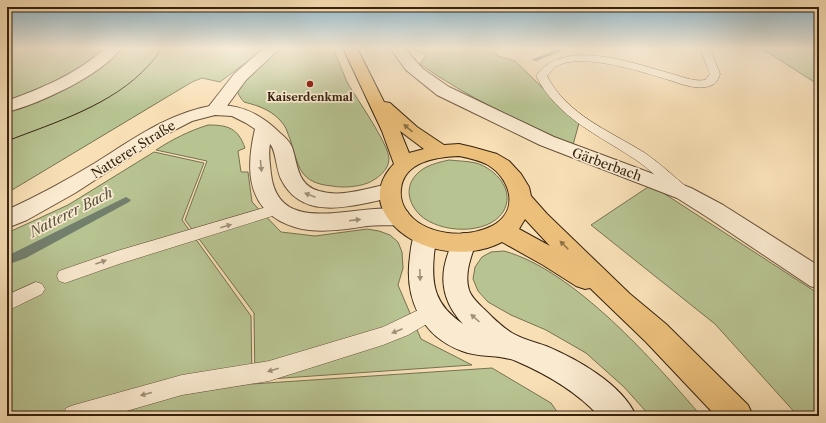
<svg xmlns="http://www.w3.org/2000/svg" width="826" height="423" font-family="'Libre Caslon Text',serif">
	<rect width="100%" height="100%" fill="#f8dfb6"/>
	<filter id="stains"><feTurbulence type="fractalNoise" baseFrequency=".005" numOctaves="4"/><feColorMatrix values="0 0 0 0 .2 0 0 0 0 .09 0 0 0 0 .02 0 0 0 .5 -.17"/></filter>
	<radialGradient id="worn" r=".72"><stop offset=".6" stop-color="#630" stop-opacity="0"/><stop offset="1" stop-color="#630" stop-opacity=".3"/></radialGradient>
	<!-- green -->
	<g fill="#b8c392" stroke="#767250">
		<path d="M16 48H265L220 82 202 78 192 82 7 193V54Z"/>
		<path d="M279 48H333C338 59 342 71 347 82 356 98 389 144 389 159 389 170 377 179 368 183 357 187 343 188 332 186 299 183 299 167 290 139 288 135 287 129 284 125 274 111 260 106 244 102 240 97 237 94 238 88 241 78 270 56 279 48Z"/>
		<path d="M411 48H490L498 56 515 61 579 123 573 145C521 123 467 97 420 64L426 55Z"/>
		<path d="M753 48H819V85L767 52Z"/>
		<path d="M208 125C228 125 238 128 245 148L238 151 241 172H248L252 202 281 232 315 236 367 229 379 231 390 235 398 242 402 252 403 268 398 285 421 339 472 365 255 380 254 313 185 220 207 161 156 150C173 139 189 131 208 125Z"/>
		<path d="M154 152 204 163 182 220 251 316 252 384 492 368 551 403 560 416H7V233L68 205Z"/>
		<path d="M449 160C458 161 467 161 476 163 496 169 516 191 503 212 487 236 439 233 420 215 405 200 405 181 423 169 431 164 440 162 449 160Z"/>
		<path d="M651 185 819 294V416H798L715 324 591 225Z"/>
		<path d="M504 251C574 270 655 362 701 416H650L624 387 586 353 546 330 511 315 488 302 478 291 473 279 475 267 482 257 491 252Z"/>
	</g>
	<g fill="none" stroke-linecap="round" stroke-linejoin="round">
		<!-- stream -->
		<g fill="#737f6d" fill-rule="evenodd">
			<path d="M560 48H570L536 61 531 60Z"/>
			<path d="M126 197 131 200 129 202 26 258 7 265V256Z"/>
		</g>
		<defs>
			<g id="service">
				<path d="M700 48H710L720 74C719 77 717 82 714 84 701 92 681 84 669 80 642 72 580 51 555 67 552 70 549 74 547 76 567 115 610 131 645 153 660 163 674 177 688 188L690 192 688 196 683 197 678 196C664 184 651 170 636 160 599 135 557 118 536 76 563 37 632 63 669 73 681 76 693 82 705 80L710 74Z"/>
				<path d="M277 204 282 205 284 209 282 213 119 264 65 283 59 281 57 276 59 271 117 251Z"/>
				<path d="M36 282 42 284 45 289 42 294 7 311V295Z"/>
				<path d="M431 304 437 306 440 312 437 318 408 335 383 345 269 381 182 395 109 416H63L66 408 74 405 182 375 269 361 383 327Z"/>
			</g>
			<g id="minor">
				<path d="M105 48H121C102 75 39 104 7 112V101C42 88 77 74 105 48Z"/>
				<path d="M264 48H280L246 80 221 114 215 115 209 114 206 110 234 74Z"/>
				<path d="M390 48H404L423 69 449 87 554 137 691 188 723 205 819 266V289L810 286 707 217 677 198 540 145 437 95 406 70Z"/>
			</g>
			<path id="tertiary" d="M215 105C242 104 262 115 280 133 285 137 289 141 292 147 298 165 297 185 319 191 341 198 368 188 389 184L396 186 400 191 396 196 389 198C352 206 302 222 281 179 276 169 276 150 270 144 268 154 270 164 271 174 279 243 365 198 407 211L410 217 407 223C394 227 381 224 367 226 348 229 329 232 309 230 299 229 290 226 280 221 245 202 247 163 255 129L246 123 232 116 215 115 192 121 163 136 75 193 27 220 7 228V210C37 196 67 180 95 163 135 138 168 113 215 105Z"/>
			<path id="secondary" d="M425 227 433 230C438 238 435 245 434 254 431 286 435 305 463 324 437 296 439 267 456 236L464 233 472 236 476 242C471 257 464 274 469 290 471 297 479 304 484 309 492 317 502 327 512 333 522 339 535 342 546 346 577 359 622 384 636 416H599C576 391 546 374 516 361 499 354 480 358 462 351 421 336 404 298 410 256 411 247 412 238 417 230Z"/>
			<path id="primary" d="M343 48H357L384 102 390 103 417 127 444 145 459 144 472 147 497 154 509 161 521 174 529 187 531 196 547 214 630 294 666 324 748 405 753 416H716L646 342 590 288 585 289 576 286 543 265 502 242C464 262 405 251 384 212 375 195 381 177 394 164L382 131ZM400 131 424 149 409 153ZM459 156C469 158 479 160 488 165 511 179 520 211 492 226 466 239 423 236 406 210 402 204 400 196 401 189 404 161 437 157 459 156ZM525 219 550 246 519 229Z"/>
		</defs>
		<!-- service casing -->
		<use href="#service" stroke="#665139" stroke-width="1"/>
		<!-- minor casing -->
		<use href="#minor" stroke="#665139" stroke-width="2"/>
		<!-- tertiary casing -->
		<use href="#tertiary" stroke="#665139" stroke-width="2"/>
		<!-- secondary casing -->
		<use href="#secondary" stroke="#35220f" stroke-width="2"/>
		<!-- primary casing -->
		<use href="#primary" stroke="#35220f" stroke-width="2"/>
		<!-- service -->
		<use href="#service" fill="#faead0" fill-rule="evenodd"/>
		<!-- minor -->
		<use href="#minor" fill="#faead0" fill-rule="evenodd"/>
		<!-- tertiary -->
		<use href="#tertiary" fill="#faead0" fill-rule="evenodd"/>
		<!-- secondary -->
		<use href="#secondary" fill="#faead0" fill-rule="evenodd"/>
		<!-- primary -->
		<use href="#primary" fill="#ecc07b" fill-rule="evenodd"/>
		<!-- tram -->
		<path stroke="#35220f" stroke-width="1" d="M7 141C56 122 113 105 149 65 154 60 158 54 162 48"/>
	</g>
	<!-- one-way arrows -->
	<defs><path id="oneway-solid" d="M-6-.8H1V-3.2L6.5 0L1 3.2V.8H-6Z"/></defs>
	<g fill="#907145">
		<use href="#oneway-solid" transform="translate(408 128) rotate(-139)"/>
		<use href="#oneway-solid" transform="translate(564 245) rotate(-135)"/>
	</g>
	<g fill="#a19079">
		<use href="#oneway-solid" transform="translate(261 166) rotate(84)"/>
		<use href="#oneway-solid" transform="translate(310 195) rotate(-159)"/>
		<use href="#oneway-solid" transform="translate(355 220) rotate(-7)"/>
		<use href="#oneway-solid" transform="translate(226 226) rotate(-16)"/>
		<use href="#oneway-solid" transform="translate(101 262) rotate(-20)"/>
		<use href="#oneway-solid" transform="translate(420 275) rotate(88)"/>
		<use href="#oneway-solid" transform="translate(475 318) rotate(-138)"/>
		<use href="#oneway-solid" transform="translate(397 331) rotate(157)"/>
		<use href="#oneway-solid" transform="translate(273 370) rotate(164)"/>
		<use href="#oneway-solid" transform="translate(146 394) rotate(165)"/>
	</g>
	<!-- sky -->
	<linearGradient id="sky" x2="0" y2="1"><stop stop-color="#8ab8d0"/><stop offset="0.45" stop-color="#fcf1de"/><stop offset="1" stop-color="#fcf1de" stop-opacity="0"/></linearGradient>
	<rect width="826" height="107" fill="url(#sky)"/>
	<!-- markers -->
	<circle fill="#8f2418" stroke="#faead0" stroke-width="1.5" cx="310" cy="84" r="4"/>
	<g text-anchor="middle" dominant-baseline="central" stroke-width="3.5" stroke-linejoin="round" paint-order="stroke">
		<!-- far-poi labels -->
		<g font-size="11" font-weight="bold" fill="#35220f" stroke="#faead0">
			<text x="310" y="97">Kaiserdenkmal</text>
		</g>
		<!-- street labels -->
		<g font-size="13" fill="#35220f" stroke="#faead0">
			<text transform="translate(133 149) rotate(-32)">Natterer Straße</text>
			<text transform="translate(607 164) rotate(20)">Gärberbach</text>
		</g>
		<!-- water labels -->
		<g font-size="14" font-style="italic" fill="#54503e" stroke="#faead0">
			<text transform="translate(71 212) rotate(-27)">Natterer Bach</text>
		</g>
	</g>
	<!-- margin -->
	<rect width="826" height="423" fill="none" stroke="#f8dfb6" stroke-width="24"/>
	<rect x="8" y="8" width="810" height="407" fill="none" stroke="#35220f" stroke-width="2"/>
	<rect x="12" y="12" width="802" height="399" fill="none" stroke="#35220f"/>
	<rect width="100%" height="100%" filter="url(#stains)"/>
	<rect width="100%" height="100%" fill="url(#worn)"/>
</svg>
